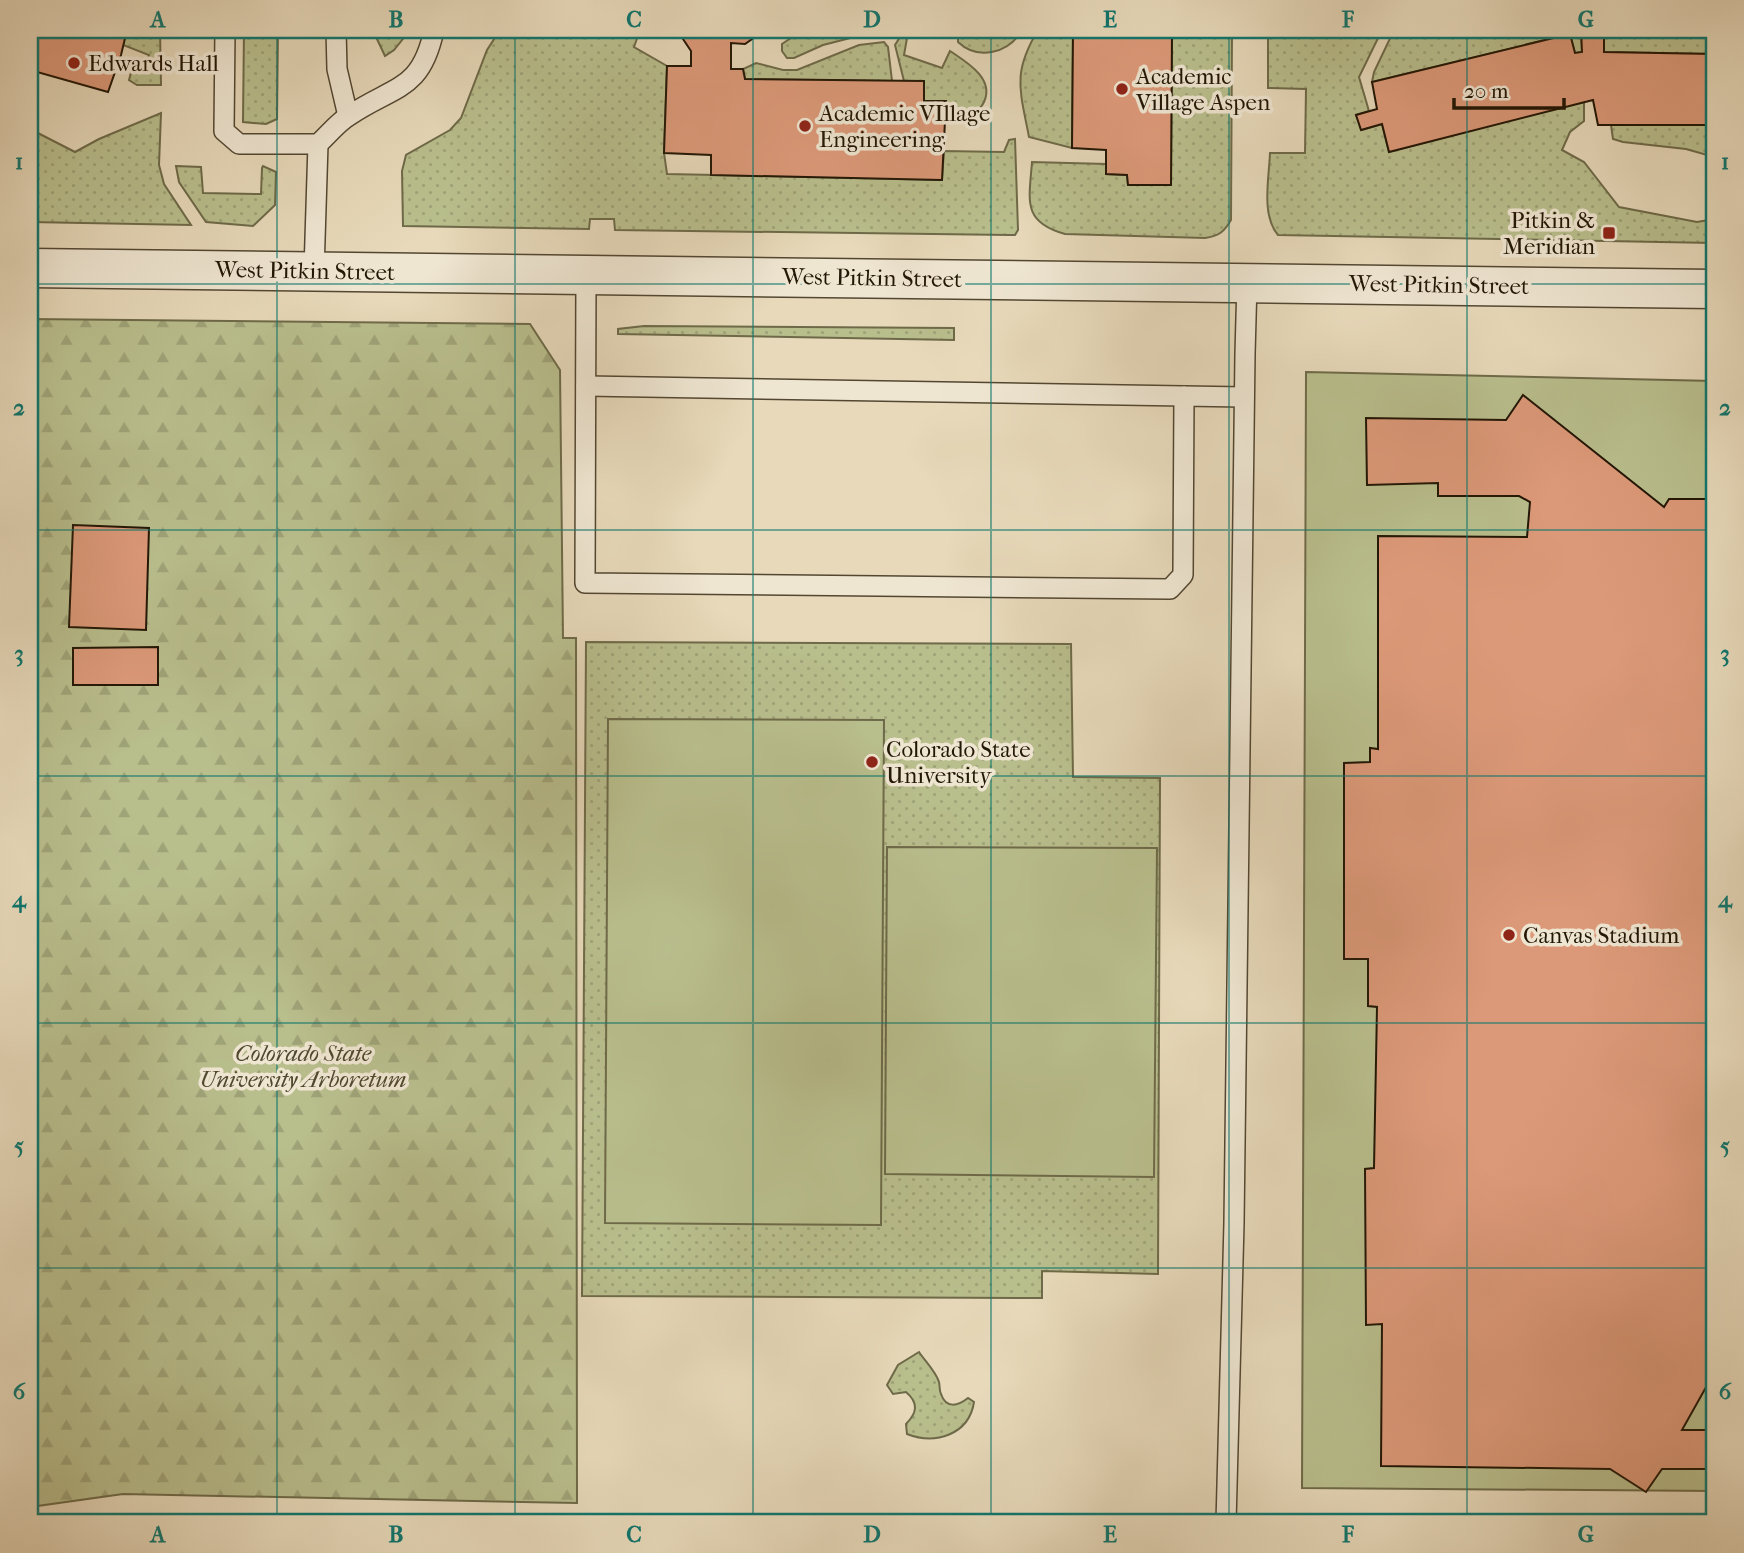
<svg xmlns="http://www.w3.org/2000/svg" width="1744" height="1553" font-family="'IM FELL French Canon',serif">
	<defs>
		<pattern id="grass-dots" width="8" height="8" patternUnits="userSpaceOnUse" patternTransform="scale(1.75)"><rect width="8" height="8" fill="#b9be8d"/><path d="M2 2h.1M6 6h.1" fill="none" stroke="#9fa378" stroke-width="1.8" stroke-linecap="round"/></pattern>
		<pattern id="forest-firs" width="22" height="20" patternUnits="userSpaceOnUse" patternTransform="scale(1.75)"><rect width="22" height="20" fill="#b9be8d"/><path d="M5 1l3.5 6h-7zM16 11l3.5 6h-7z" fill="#9fa378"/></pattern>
	</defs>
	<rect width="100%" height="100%" fill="#e7d9ba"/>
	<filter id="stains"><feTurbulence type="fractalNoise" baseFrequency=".00286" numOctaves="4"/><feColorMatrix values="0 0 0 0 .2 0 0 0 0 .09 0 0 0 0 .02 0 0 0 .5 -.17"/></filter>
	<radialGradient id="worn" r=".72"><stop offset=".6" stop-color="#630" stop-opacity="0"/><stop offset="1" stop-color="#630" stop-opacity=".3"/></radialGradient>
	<!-- grass -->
	<g fill="url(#grass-dots)" stroke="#6e6a49" stroke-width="2">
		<path d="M127 30H160L161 85H137L129 80 132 69 144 71 149 55 123 45Z"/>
		<path d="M244 30H278L277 119 266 124 243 122Z"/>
		<path d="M376 30H410L394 50 385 56 376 37Z"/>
		<path d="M500 30H640L634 47 667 66 664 153 667 174 942 180 944 151 1004 152 1009 140 1015 139 1018 230 1015 235H1009L615 230 614 219H590L589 229 403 226 402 171 406 155 450 130 461 118 487 50Z"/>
		<path d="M803 30H874V32L823 45 794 58H787L782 51V44Z"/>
		<path d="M963 30H1022C1009 53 978 61 958 42V36Z"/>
		<path d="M1038 30H1073L1072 148 1029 137C1020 90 1012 73 1038 30Z"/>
		<path d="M1172 30H1232L1231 220C1224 232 1219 236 1205 238L1065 234C1022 222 1029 201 1032 162L1106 164V174L1127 175 1128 185H1171Z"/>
		<path d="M1272 30H1382L1359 77 1369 111 1356 115 1362 130 1382 124 1389 152 1584 101V121L1570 132 1562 150 1584 162 1619 207 1697 222 1714 219V243L1278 235C1261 215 1269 179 1270 153H1305L1306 89 1268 88V33Z"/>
		<path d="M1394 30H1581L1582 52 1575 53 1570 34 1372 82 1374 72Z"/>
		<path d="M1604 30H1714V54L1604 52Z"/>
		<path d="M900 37 907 38 904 55 942 68 950 51C966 62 995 78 984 102 978 114 970 117 957 119L946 101H924V82L904 81 895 45Z"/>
		<path d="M884 42 888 47 892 81 745 79 743 69 756 63 783 70H797L859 45Z"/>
		<path d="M161 113 159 165 164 184 191 225 30 222V129L75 152 99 139Z"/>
		<path d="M1611 125H1714V157L1686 149 1623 142 1613 139Z"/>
		<path d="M176 166 201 167 203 193 261 194 262 168 263 166 276 172 275 205 253 226 206 222 179 182Z"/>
		<path d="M644 326 954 328V340L618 334V329Z"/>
		<path d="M586 642 1071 644 1073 777 1160 778 1158 1274 1042 1271V1298L582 1296Z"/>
		<path d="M919 1352C925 1361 936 1372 939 1382 940 1386 939 1390 941 1394 946 1409 958 1406 968 1398L974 1402C969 1435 935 1445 907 1434L906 1424C917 1413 919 1403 906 1392L893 1394 887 1385 898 1365Z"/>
		<rect x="1083" y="1519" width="95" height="4"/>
	</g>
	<!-- forest -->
	<path fill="url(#forest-firs)" stroke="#6e6a49" stroke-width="2" d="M30 319 530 324 560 370 563 638H576L577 1503 123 1494 30 1507Z"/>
	<!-- garden -->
	<g fill="#b9be8d" stroke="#6e6a49" stroke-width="2">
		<path d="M1306 372 1714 381V1491L1302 1488Z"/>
		<path d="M608 719 884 720 881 1225 605 1223Z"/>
		<path d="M887 847 1157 848 1154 1177 885 1174Z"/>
	</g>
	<!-- building -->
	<g fill="#dc9979" stroke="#221605" stroke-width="2">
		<path d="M30 30H127L121 55 108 92 30 70Z"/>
		<path d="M677 30H765L745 44 731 43V69H743L745 79 924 81V101H946L942 180 711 175V155L664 153 667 66H691V51Z"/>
		<path d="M1073 30H1172L1171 185H1128L1127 175 1106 174V150L1072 148Z"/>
		<path d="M1581 30H1604V52L1714 54V125H1598L1593 100 1389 152 1382 124 1361 130 1356 115 1377 109 1372 82 1570 34 1575 53 1582 52Z"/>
		<path d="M1523 395 1664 507 1669 499H1714V1373L1682 1430H1714V1469H1662L1646 1492 1610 1469 1381 1466 1382 1324 1366 1325 1365 1169 1374 1168 1377 1007 1368 1006V959H1344V763L1370 762V748L1378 749V536L1527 537 1530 502 1519 496H1438V483L1367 485 1366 418 1506 420Z"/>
		<path d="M73 525 149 528 146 630 69 627Z"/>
		<path d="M158 647V685H73V648Z"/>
	</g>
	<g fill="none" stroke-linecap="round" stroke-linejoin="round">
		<defs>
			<g id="lane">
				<path d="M225 30 224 131 239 144H318C328 135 338 122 350 115 395 85 421 91 434 30"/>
				<path d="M336 30 337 69 348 116"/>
				<path d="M314 271 318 144"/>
				<path d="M586 275 585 583 1170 589 1183 575 1184 396 1244 397"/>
				<path d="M586 386 1184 396"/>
				<path d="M1226 1523 1234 1223 1245 354 1247 282"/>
			</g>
			<path id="street" d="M30 268 1714 289"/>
		</defs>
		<!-- lane casing -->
		<use href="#lane" stroke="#534732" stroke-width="22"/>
		<!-- street casing -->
		<use href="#street" stroke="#534732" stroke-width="41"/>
		<!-- lane -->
		<use href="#lane" stroke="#efe6d2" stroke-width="19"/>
		<!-- street -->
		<use href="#street" stroke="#efe6d2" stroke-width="38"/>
	</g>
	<!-- grid -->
	<path fill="none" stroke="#0f766e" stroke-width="2" stroke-opacity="0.55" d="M277 30V1523M515 30V1523M753 30V1523M991 30V1523M1229 30V1523M1467 30V1523M30 284H1714M30 530H1714M30 776H1714M30 1023H1714M30 1268H1714"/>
	<!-- markers -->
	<g fill="#8f2418" stroke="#efe6d2" stroke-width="2.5">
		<circle cx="74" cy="63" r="7"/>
		<circle cx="1122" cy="89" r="7"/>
		<circle cx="805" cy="126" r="7"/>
		<rect x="1602" y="226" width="14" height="14" rx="3.5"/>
		<circle cx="872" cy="762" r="7"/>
		<circle cx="1509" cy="935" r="7"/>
	</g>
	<g text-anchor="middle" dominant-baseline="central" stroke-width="7" stroke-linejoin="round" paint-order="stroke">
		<!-- poi labels -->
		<g font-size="23" fill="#221605" stroke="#efe6d2" text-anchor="start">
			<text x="88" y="63">Edwards Hall</text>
			<text x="1136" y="76">Academic<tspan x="1136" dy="26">Village Aspen</tspan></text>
			<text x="819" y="113">Academic VIllage<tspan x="819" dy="26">Engineering</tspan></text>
			<text x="1595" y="220" text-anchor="end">Pitkin &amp;<tspan x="1595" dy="26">Meridian</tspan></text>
			<text x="886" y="749">Colorado State<tspan x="886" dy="26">University</tspan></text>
			<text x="1523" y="935">Canvas Stadium</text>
		</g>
		<!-- street labels -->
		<g font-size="23" fill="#221605" stroke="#efe6d2">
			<text transform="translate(305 271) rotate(1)">West Pitkin Street</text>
			<text transform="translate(872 278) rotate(1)">West Pitkin Street</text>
			<text transform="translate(1439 285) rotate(1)">West Pitkin Street</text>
		</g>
		<!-- park labels -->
		<g font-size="23" font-style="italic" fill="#4f482e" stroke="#efe6d2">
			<text x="303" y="1053">Colorado State<tspan x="303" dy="26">University Arboretum</tspan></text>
		</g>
	</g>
	<!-- margin -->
	<rect width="1744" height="1553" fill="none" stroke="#e7d9ba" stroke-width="77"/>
	<!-- scale -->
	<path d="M1454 98v10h110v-10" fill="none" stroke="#221605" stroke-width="3.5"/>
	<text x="1464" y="98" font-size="21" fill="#221605" stroke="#efe6d2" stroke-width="5" paint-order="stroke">20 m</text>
	<rect x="38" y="38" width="1668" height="1476" fill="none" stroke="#0f766e" stroke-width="2.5"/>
	<g font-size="23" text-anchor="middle" font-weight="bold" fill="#0f766e">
		<text x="158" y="27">A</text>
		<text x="396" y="27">B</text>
		<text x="634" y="27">C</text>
		<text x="872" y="27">D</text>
		<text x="1110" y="27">E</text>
		<text x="1348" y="27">F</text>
		<text x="1586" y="27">G</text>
		<text x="19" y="169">1</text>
		<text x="1725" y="169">1</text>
		<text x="19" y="415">2</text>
		<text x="1725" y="415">2</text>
		<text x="19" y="661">3</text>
		<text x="1725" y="661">3</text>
		<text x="19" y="907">4</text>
		<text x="1725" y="907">4</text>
		<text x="19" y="1153">5</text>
		<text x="1725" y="1153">5</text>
		<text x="19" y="1399">6</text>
		<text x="1725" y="1399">6</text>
		<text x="158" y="1542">A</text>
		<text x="396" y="1542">B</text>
		<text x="634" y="1542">C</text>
		<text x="872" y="1542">D</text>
		<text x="1110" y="1542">E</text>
		<text x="1348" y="1542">F</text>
		<text x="1586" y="1542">G</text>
	</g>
	<rect width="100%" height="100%" filter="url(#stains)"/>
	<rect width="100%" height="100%" fill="url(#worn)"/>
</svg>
